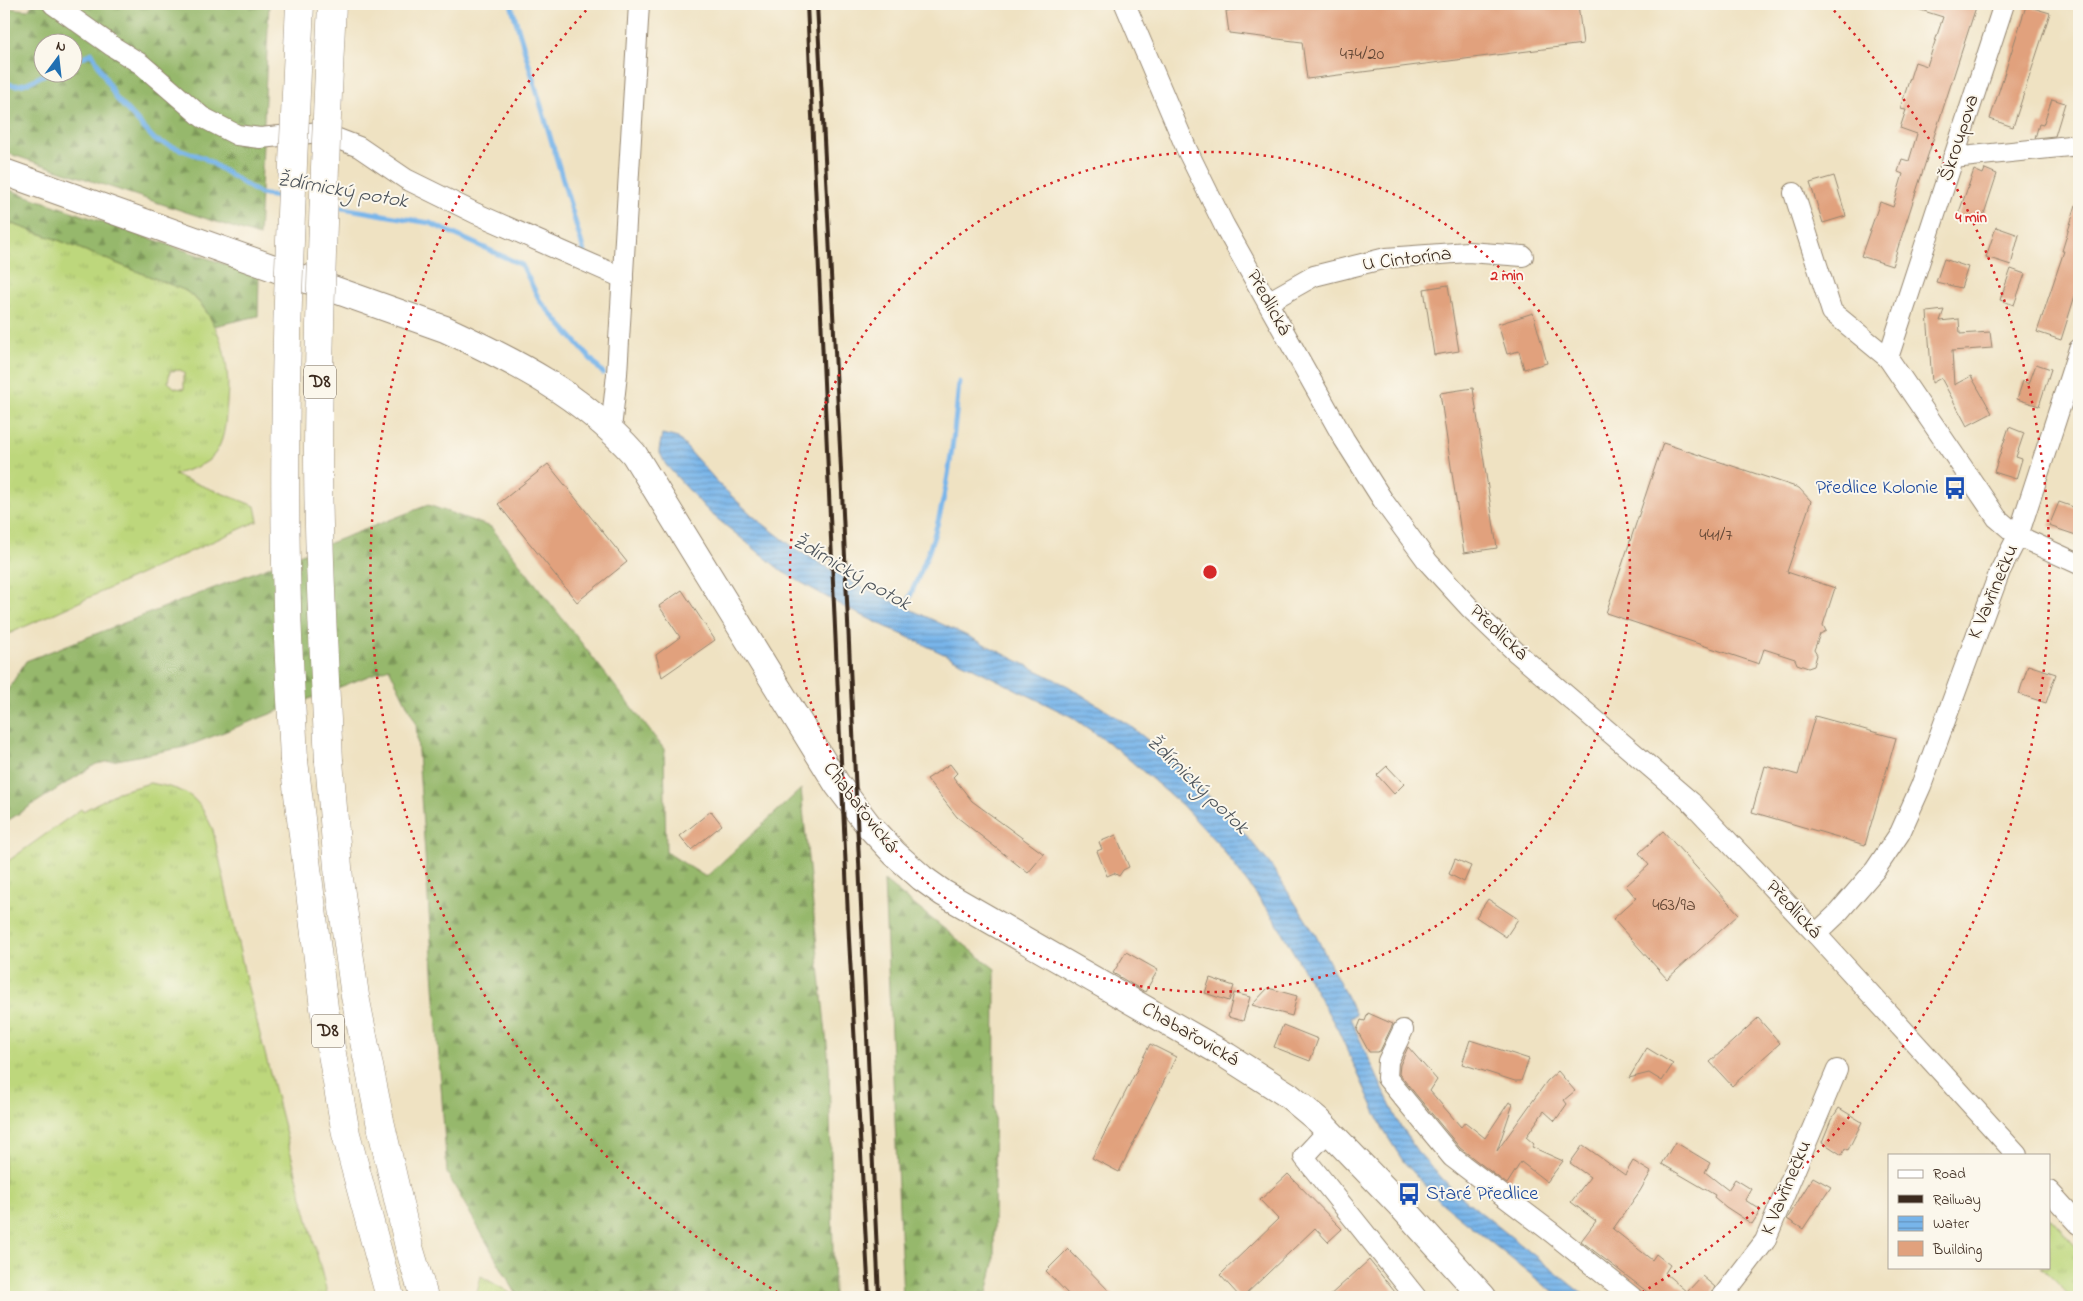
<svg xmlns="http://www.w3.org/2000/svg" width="2083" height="1301" font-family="'Indie Flower',sans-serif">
	<defs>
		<pattern id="grass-tufts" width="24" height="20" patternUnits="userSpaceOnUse" patternTransform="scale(1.25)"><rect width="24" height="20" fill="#bdd77c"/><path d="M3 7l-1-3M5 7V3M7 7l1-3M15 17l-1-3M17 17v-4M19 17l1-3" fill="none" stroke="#a3b96b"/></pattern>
		<pattern id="forest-firs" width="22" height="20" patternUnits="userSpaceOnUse" patternTransform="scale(1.25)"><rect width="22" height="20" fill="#96b86c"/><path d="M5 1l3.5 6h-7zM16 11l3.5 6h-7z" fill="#7c9658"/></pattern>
		<pattern id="water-rules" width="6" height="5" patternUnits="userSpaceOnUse" patternTransform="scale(1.25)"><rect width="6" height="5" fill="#78b5ea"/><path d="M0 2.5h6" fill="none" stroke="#6493bd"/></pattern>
	</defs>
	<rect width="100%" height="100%" fill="#fbf7ec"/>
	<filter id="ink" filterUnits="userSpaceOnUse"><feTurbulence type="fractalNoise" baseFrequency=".02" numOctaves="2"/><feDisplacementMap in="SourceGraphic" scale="10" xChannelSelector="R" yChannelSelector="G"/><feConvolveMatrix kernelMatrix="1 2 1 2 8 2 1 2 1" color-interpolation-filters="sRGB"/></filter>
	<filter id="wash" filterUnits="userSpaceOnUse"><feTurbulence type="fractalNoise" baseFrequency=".0096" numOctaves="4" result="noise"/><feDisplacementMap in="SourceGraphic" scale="20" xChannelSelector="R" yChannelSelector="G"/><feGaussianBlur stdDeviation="1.12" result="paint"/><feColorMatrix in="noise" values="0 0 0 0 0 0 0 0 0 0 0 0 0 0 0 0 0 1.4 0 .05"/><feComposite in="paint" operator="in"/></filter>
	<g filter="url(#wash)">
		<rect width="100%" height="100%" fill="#efe2c2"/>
		<!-- grass -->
		<g fill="url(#grass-tufts)" stroke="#7c804d" fill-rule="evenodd">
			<path d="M4 221 58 240 184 290C210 306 225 342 227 372 229 386 227 400 226 414 225 430 222 449 209 460 199 468 185 470 174 475L255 506 258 521 4 636ZM180 370 184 372V389L175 388 168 382 170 371Z"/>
			<path d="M150 783C188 790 197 794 213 830L247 984 328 1297 300 1295V1297H4V864L81 809 83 811 118 792Z"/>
			<path d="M2049 1217 2079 1250V1297H2071L2041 1267H2049Z"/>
			<path d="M481 1276 512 1294 514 1297H476Z"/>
		</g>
		<!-- forest -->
		<g fill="url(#forest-firs)" stroke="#687145" fill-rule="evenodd">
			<path d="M4 4 7 8 28 10 33 4H269L259 236 4 152ZM42 42H72V72H42Z"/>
			<path d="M4 188 259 276 258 316 214 326C208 311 198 298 184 290L58 240 4 221Z"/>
			<path d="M428 505 491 527 664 749 666 852 706 877 801 789 829 1064 834 1297H518L447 1173 416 723 389 668 185 747 96 764 4 823V696L26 661Z"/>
			<path d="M884 881 995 969 994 1263 986 1297H903Z"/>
		</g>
		<!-- water -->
		<path fill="url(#water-rules)" stroke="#5a7084" d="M662 434 678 438 722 487 754 517 796 549 854 583 978 641 1068 686 1129 725 1176 763 1239 827 1270 864 1315 934 1356 1015 1350 1018 1399 1124 1417 1151 1453 1190 1586 1297H1559L1442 1203 1403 1161 1384 1131 1338 1030 1275 920 1220 846 1182 805 1117 749 1072 717 965 664 844 607 783 572 709 512 666 465 659 451Z"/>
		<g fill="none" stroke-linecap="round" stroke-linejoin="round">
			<!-- stream -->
			<g stroke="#78b5ea" stroke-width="5">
				<path d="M511 4 585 255"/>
				<path d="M72 62 92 53 116 98 155 140 204 158 260 194 283 198"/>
				<path d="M4 82C19 91 35 79 49 72"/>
				<path d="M331 206 430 223 522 265 540 301 603 373"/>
				<path d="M904 611C912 591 921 571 929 551 948 497 954 438 959 382"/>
			</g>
		</g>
		<g id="blocks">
			<!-- building -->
			<g fill="#e1a17d">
				<path d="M1278 4H1578L1583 44 1307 79 1302 42 1229 33 1226 11Z"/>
				<path d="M1912 4H1977L1892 266 1861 256 1880 202 1893 207 1903 174 1898 172 1902 159 1909 161 1917 134 1900 128 1906 110 1900 109 1915 62 1927 66 1943 17 1911 7Z"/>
				<path d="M2026 6 2050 13 2013 127 1990 119Z"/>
				<path d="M2052 99 2065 103 2055 136 2035 138 2039 124 2043 125Z"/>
				<path d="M1985 169 1997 174 1981 223 1958 215 1974 170 1983 174Z"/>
				<path d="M1834 176 1846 216 1823 223 1810 183Z"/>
				<path d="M2076 205 2079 206V283L2061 340 2037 332 2064 251H2062Z"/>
				<path d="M1996 227 2019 235 2011 265 1986 257Z"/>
				<path d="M1944 259 1968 267 1961 288 1936 282Z"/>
				<path d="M2011 269 2025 274 2014 305 2000 300Z"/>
				<path d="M1448 285 1459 351 1434 355 1424 289Z"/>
				<path d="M1944 310 1940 321 1959 319 1960 334 1990 332 1992 348 1952 351 1954 385 1971 376 1992 413 1967 426 1941 378 1932 383 1927 312Z"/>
				<path d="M1533 313 1547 363 1524 369 1519 351 1507 354 1498 324Z"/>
				<path d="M2036 364 2051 369 2039 406 2017 399 2023 381 2029 384Z"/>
				<path d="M1473 388 1497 548 1464 553 1440 393Z"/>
				<path d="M2009 427 2024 433 2016 457 2022 459 2016 479 1994 472Z"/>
				<path d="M1663 443 1799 488 1811 501 1787 572 1835 588 1823 625 1826 631 1820 634 1814 650 1817 655 1814 666 1808 668 1797 664 1795 659 1764 649 1759 664 1606 613Z"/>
				<path d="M548 464 627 562 577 602 498 504Z"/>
				<path d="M2059 502 2079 509V536L2049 526Z"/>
				<path d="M682 590 715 640 662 677 656 655 680 637 659 606Z"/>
				<path d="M2028 665 2056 674 2046 703 2019 694Z"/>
				<path d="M1815 716 1896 738 1865 845 1752 812 1765 766 1798 775Z"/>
				<path d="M950 764 957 773 953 777 972 801 1044 854 1028 873 957 817 927 779Z"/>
				<path d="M1387 766 1404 784 1394 794 1377 775Z"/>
				<path d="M711 811 722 825 691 850 680 836Z"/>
				<path d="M1663 831 1739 914 1667 979 1613 919 1636 898 1626 886 1649 865 1639 853Z"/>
				<path d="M1116 835 1129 867 1123 870 1119 876 1114 873 1107 876 1097 851 1102 849 1099 842Z"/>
				<path d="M1455 859 1471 866 1464 882 1449 874Z"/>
				<path d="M1488 899 1518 919 1506 937 1476 917Z"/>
				<path d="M1126 952 1158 970 1145 992 1113 973Z"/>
				<path d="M1210 978 1234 986 1229 1001 1205 993Z"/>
				<path d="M1268 988 1297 996 1292 1016 1252 1005Z"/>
				<path d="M1234 993 1250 997 1243 1021 1228 1017Z"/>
				<path d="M1368 1013 1393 1024 1380 1051 1377 1052H1369L1357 1030 1361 1020 1365 1021Z"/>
				<path d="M1758 1018 1780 1043 1732 1086 1710 1062Z"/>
				<path d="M1283 1025 1318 1039 1310 1061 1274 1047Z"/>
				<path d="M1470 1040 1529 1059 1521 1081H1515L1462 1064Z"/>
				<path d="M1150 1044 1176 1057 1119 1172 1092 1158Z"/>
				<path d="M1408 1047 1437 1080 1430 1091 1461 1127 1465 1122 1485 1138 1509 1102 1513 1104 1497 1151 1547 1081 1558 1071 1575 1091 1564 1100 1567 1104 1555 1121 1544 1111 1526 1137 1534 1144 1532 1147 1563 1161 1547 1182 1521 1162 1507 1184 1460 1148 1399 1074 1400 1065Z"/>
				<path d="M1647 1048 1673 1064 1662 1081 1649 1073 1629 1078Z"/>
				<path d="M1839 1108 1862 1122 1848 1150 1845 1148 1842 1155 1822 1142 1831 1120Z"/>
				<path d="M1675 1142 1710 1163 1705 1172 1728 1190 1735 1179 1751 1189 1745 1200 1761 1210 1752 1224 1726 1207 1714 1197 1715 1195 1662 1164Z"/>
				<path d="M1583 1145 1625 1175 1633 1161 1651 1172 1640 1191 1613 1229 1652 1260 1656 1254 1670 1265 1665 1273 1687 1292 1702 1276 1715 1287 1709 1297H1654L1581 1241 1596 1221 1571 1202 1590 1177 1570 1163Z"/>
				<path d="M1288 1174 1342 1229 1328 1242 1315 1228 1243 1297H1240L1220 1275 1278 1219 1260 1200Z"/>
				<path d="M1813 1177 1831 1187 1803 1229 1787 1219Z"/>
				<path d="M1068 1249 1115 1297H1071L1046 1271Z"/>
				<path d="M1369 1260 1399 1297H1328Z"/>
			</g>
		</g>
	</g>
	<g filter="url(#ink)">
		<use href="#blocks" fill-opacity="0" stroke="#958670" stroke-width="1"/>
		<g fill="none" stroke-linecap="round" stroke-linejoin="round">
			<defs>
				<g id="minor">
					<path d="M53 4 112 46 141 64 202 117 237 135 260 138 320 132 359 147 406 179 475 213 623 278"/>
					<path d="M1125 4 1187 150 1224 225 1344 439 1384 502 1428 562 1470 608 1517 653 1691 802 1816 934 2017 1155"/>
					<path d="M1953 158 2079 145"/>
					<path d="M1794 193 1832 312 1888 358 1997 518 2018 536 2079 564"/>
					<path d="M1268 302 1314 276 1386 258 1468 252 1523 256"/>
					<path d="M1888 358 2004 4"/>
					<path d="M611 429 617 374 639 4"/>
					<path d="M1816 934 1836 915 1875 870 1900 833 1921 786 2000 571 2018 536 2079 349"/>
					<path d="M1403 1030 1388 1061 1387 1078 1452 1157 1551 1232 1632 1297"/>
					<path d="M1328 1131 1304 1157 1416 1297"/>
					<path d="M2049 1191 2079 1224"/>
					<path d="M1722 1297 1765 1241 1837 1070"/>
				</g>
				<path id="major" d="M4 172 445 329C516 362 580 394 634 454L837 784 869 826 895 854 922 878 943 893 1227 1056 1288 1095 1318 1120 1400 1205 1483 1297"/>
				<g id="highway">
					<path d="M294 761 324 1008 346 1134 390 1297"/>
					<path d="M329 761 339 879 355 996 380 1121 409 1247 424 1297"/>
				</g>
			</defs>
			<!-- minor casing -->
			<use href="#minor" stroke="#958670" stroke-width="22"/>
			<!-- major casing -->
			<use href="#major" stroke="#958670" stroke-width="28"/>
			<!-- highway casing -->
			<use href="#highway" stroke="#958670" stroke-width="29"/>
			<!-- minor -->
			<use href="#minor" stroke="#fff" stroke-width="20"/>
			<!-- major -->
			<use href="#major" stroke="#fff" stroke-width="26"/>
			<!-- highway -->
			<use href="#highway" stroke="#fff" stroke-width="28"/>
			<!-- rail -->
			<g stroke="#3b2a1e" stroke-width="4">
				<path d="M807 4 849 939 869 1297"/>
				<path d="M817 4 840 448 879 1297"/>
			</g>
			<defs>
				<g id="highway-bridge">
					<path d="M294 761C292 709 288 657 287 605 281 405 291 204 300 4"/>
					<path d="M329 761C324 657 318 553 318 449 319 301 325 152 332 4"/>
				</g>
			</defs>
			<!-- highway-bridge casing -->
			<use href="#highway-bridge" stroke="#958670" stroke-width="29" stroke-linecap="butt"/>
			<!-- highway-bridge -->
			<use href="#highway-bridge" stroke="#fff" stroke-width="28"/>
		</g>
	</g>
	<!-- distance rings -->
	<g fill="none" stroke="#d62828" stroke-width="2.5" stroke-dasharray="2.5 5">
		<circle cx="1210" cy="572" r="420"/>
		<path d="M784 1296A840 840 0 0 1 591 5M1829 5A840 840 0 0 1 1636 1296"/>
	</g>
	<!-- icons -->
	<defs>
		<symbol id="bus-bare" viewBox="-9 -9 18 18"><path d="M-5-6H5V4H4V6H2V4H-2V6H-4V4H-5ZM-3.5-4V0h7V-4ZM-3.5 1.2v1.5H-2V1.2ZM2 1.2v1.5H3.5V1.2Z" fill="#1a4fb4" stroke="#fbf7ec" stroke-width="2.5" paint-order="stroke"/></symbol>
	</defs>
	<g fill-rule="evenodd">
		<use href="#bus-bare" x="1939" y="472" width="32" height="32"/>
		<use href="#bus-bare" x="1393" y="1178" width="32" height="32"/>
	</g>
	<g text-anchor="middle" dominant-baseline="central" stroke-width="4" stroke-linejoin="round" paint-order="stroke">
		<!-- number labels -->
		<g font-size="18" fill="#644836">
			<text x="1362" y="55">474/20</text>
			<text x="1716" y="536">441/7</text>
			<text x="1674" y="906">463/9a</text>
		</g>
		<!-- shield labels -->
		<g fill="#fbf7ec" stroke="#75685c" stroke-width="1">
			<rect x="304" y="365.5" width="32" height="33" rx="4"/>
			<rect x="312" y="1014.5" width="32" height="33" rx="4"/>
		</g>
		<g font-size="19" font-weight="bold" fill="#3b2a1e">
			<text x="320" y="382">D8</text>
			<text x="328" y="1031">D8</text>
		</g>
		<!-- street labels -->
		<g font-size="20" fill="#3b2a1e" stroke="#fbf7ec">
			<text transform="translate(1960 138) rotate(-72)">Škroupova</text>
			<text transform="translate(1407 260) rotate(-7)">U Cintorína</text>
			<text transform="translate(1268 303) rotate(61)">Předlická</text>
			<text transform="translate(1994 592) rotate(-67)">K Vavřinečku</text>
			<text transform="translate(1498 633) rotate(43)">Předlická</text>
			<text transform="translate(860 808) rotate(52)">Chabařovická</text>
			<text transform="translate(1793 910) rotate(47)">Předlická</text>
			<text transform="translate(1190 1035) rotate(30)">Chabařovická</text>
			<text transform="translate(1787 1188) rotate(-67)">K Vavřinečku</text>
		</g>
		<!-- transit labels -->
		<g font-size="20" fill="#164399" stroke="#fbf7ec" text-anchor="end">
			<text x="1938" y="488">Předlice Kolonie</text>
			<text x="1426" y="1194" text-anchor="start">Staré Předlice</text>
		</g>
		<!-- water labels -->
		<g font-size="21" font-style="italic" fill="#4d545b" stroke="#fbf7ec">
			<text transform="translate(342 191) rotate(10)">Ždírnický potok</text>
			<text transform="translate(851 573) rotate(30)">Ždírnický potok</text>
			<text transform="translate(1197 785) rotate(44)">Ždírnický potok</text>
		</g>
	</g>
	<circle cx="1210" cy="572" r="8" fill="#d62828" stroke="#fbf7ec" stroke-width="2.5"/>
	<g font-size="15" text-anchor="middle" font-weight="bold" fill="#d62828" stroke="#fbf7ec" stroke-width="4" stroke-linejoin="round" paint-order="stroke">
		<text x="1971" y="222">4 min</text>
		<text x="1507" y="280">2 min</text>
	</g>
	<!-- margin -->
	<rect width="2083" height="1301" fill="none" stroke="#fbf7ec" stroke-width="20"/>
	<!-- legend -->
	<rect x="1888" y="1154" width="162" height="115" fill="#fbf7ec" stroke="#aea59a"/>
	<rect x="1898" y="1170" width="25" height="8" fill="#ffffff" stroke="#aea59a"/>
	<text x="1933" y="1178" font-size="15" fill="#3b2a1e">Road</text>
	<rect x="1898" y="1195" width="25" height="8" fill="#3b2a1e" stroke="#aea59a"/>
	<text x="1933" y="1204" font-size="15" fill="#3b2a1e">Railway</text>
	<rect x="1898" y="1216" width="25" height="15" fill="url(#water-rules)" stroke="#aea59a"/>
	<text x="1933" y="1228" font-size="15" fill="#3b2a1e">Water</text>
	<rect x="1898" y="1241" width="25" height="15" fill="#e1a17d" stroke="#aea59a"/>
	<text x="1933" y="1254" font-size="15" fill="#3b2a1e">Building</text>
	<!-- north arrow -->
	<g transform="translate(58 58) rotate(15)"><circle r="24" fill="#fbf7ec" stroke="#aea59a"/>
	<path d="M0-4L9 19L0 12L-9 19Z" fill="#1f6fb2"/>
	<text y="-8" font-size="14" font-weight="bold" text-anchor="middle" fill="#3b2a1e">N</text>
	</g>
</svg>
